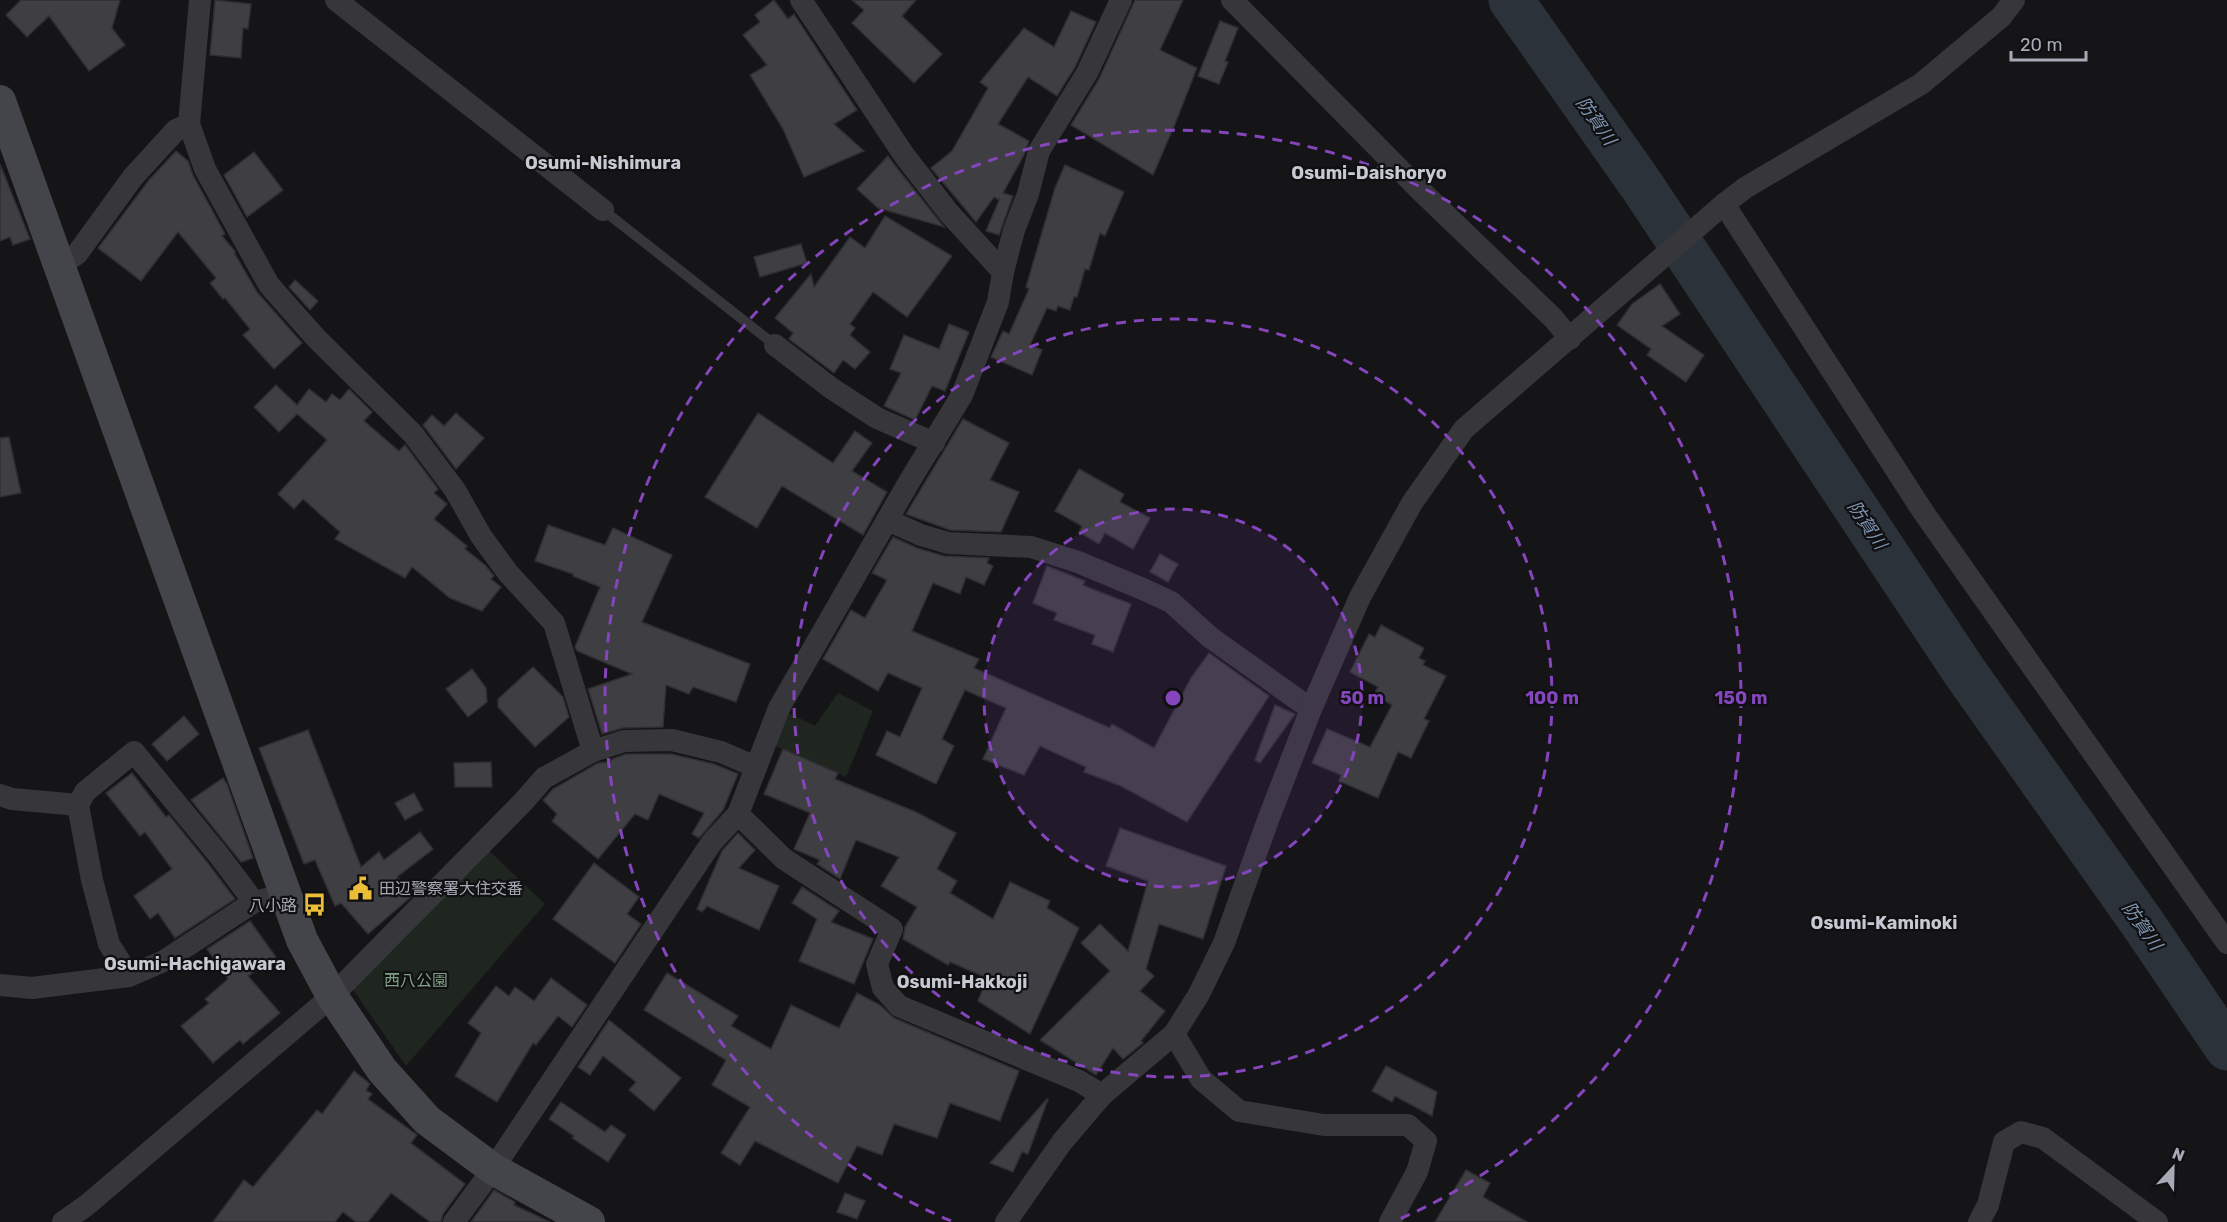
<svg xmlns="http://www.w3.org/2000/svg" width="2227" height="1222" font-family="Rubik,'Noto Sans JP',sans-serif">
	<rect width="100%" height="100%" fill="#151416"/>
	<!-- green -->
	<g fill="#1f2620">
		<path d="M838 693 873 711 846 777 766 742 779 708 815 726Z"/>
		<path d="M482 844 545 904 406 1066 347 981Z"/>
	</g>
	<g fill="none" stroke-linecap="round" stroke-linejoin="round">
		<!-- river -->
		<path stroke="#2b323a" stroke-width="45" d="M1511 0 1642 186 1964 671 2143 924 2227 1048"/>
	</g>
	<!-- building -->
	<g fill="#3f3f43" stroke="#2f2e32" stroke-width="1.5">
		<path d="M21 0H120L112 28 125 45 89 71 49 16 27 37 6 15Z"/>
		<path d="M215 0 251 4 248 29 243 28 241 58 210 55Z"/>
		<path d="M774 0 788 19 794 14 857 110 834 124 864 151 804 177 783 129 750 75 767 65 743 35 760 22 755 15Z"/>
		<path d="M852 0H916L902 16 942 54 914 83 852 23 864 10Z"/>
		<path d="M1135 0H1183L1160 50 1197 68 1175 124 1153 175 1071 125 1099 79Z"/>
		<path d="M1071 11 1096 22 1075 67 1057 96 1028 77 998 124 1029 141 1024 155 1003 193 1013 196 999 235 986 231 1000 198 999 200 994 197 976 222 931 168 952 151 988 88 980 82 1024 28 1054 47Z"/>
		<path d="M1220 21 1238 28 1225 61 1228 62 1219 84 1198 76Z"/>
		<path d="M176 151 188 161 193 175 225 234 222 236 235 251V254L257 292 302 343 274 369 243 335 250 329 225 298 223 299 210 283 216 278 178 232 141 281 98 248 149 180Z"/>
		<path d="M254 152 283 190 247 217 224 175Z"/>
		<path d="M888 156 893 163 944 227 878 208 857 189Z"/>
		<path d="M0 164 30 239 13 245 10 237 0 241Z"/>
		<path d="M1065 165 1124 192 1105 236 1100 233 1089 270 1085 269 1077 297H1074L1070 310 1058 306 1056 311 1047 308 1030 345 1042 350 1032 375 991 357 1003 331 1009 334 1029 289 1026 287 1055 188Z"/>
		<path d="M885 216 952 256 907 317 873 292 850 324 855 328 850 335 870 352 855 369 843 360 834 373 789 339 793 333 775 318 811 274 814 287 850 237 865 248Z"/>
		<path d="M801 244 807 263 760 277 754 257Z"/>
		<path d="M295 280 318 301 310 310 289 287Z"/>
		<path d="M1660 284 1680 314 1662 326 1704 355 1686 382 1647 355 1651 349 1617 325 1632 304Z"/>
		<path d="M949 324 969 332 945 391 932 386 915 420 884 406 901 373 890 369 904 335 939 349Z"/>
		<path d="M276 385 297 405 309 389 326 402 332 394 340 400 349 389 372 412 364 421 399 451 405 445 438 489 434 493 447 504 434 519 467 546 465 549 485 565 494 576 491 579 501 587 482 611 450 598 412 567 405 578 335 539 340 532 303 499 294 509 278 494 327 440 297 414 279 432 254 407Z"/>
		<path d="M456 413 484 438 456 469 423 425 432 415 444 426Z"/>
		<path d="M758 413 833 463 855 431 872 443 852 471 887 492 863 535 782 486 757 528 705 497Z"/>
		<path d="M963 419 1009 443 990 480 1019 492 1001 532 950 530 906 514Z"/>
		<path d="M9 437 21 493 0 497V438Z"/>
		<path d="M1079 469 1124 494 1120 502 1150 518 1133 549 1105 533 1099 544 1079 532 1082 526 1055 511Z"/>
		<path d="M548 525 605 545 613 528 672 555 642 622 750 664 736 702 693 687 689 694 666 685 663 727 623 728 602 734 588 689 632 674 577 651 575 647 600 587 573 576V574L535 561Z"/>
		<path d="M893 537 917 548 944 556 989 558 987 563 993 566 984 585 966 577 960 594 933 583 912 631 979 659 974 668 1110 728 1112 724 1154 748 1191 678 1209 653 1269 696 1187 822 1121 786 1084 772 1086 767 1040 746 1024 775 983 759 1006 708 965 690 942 739 954 746 936 784 876 755 887 731 900 737 922 688 888 673 878 691 823 659 851 610 865 618 887 580 872 573Z"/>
		<path d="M1160 554 1178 564 1168 582 1150 572Z"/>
		<path d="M1047 566 1085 581 1083 585 1092 589 1131 604 1113 652 1092 644 1095 635 1054 620 1057 613 1033 603Z"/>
		<path d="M1381 625 1424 648 1419 658 1425 661 1423 665 1446 676 1424 719 1429 721 1411 758 1398 752 1378 798 1339 781 1341 775 1312 763 1327 729 1370 747 1392 705 1374 695 1378 687 1350 672 1369 634 1375 637Z"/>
		<path d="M533 667 563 697 569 717 535 747 498 707V699Z"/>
		<path d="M472 669 486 688 487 702 468 717 446 689Z"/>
		<path d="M1275 705 1295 714 1260 763 1255 760Z"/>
		<path d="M184 716 199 734 167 761 152 744Z"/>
		<path d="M308 730 361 867 379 852 384 860 420 832 433 849 397 877 412 896 368 934 341 903 335 906 315 860 304 864 259 748Z"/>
		<path d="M783 749 838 773 835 779 916 812 956 833 937 869 957 881 950 893 993 919 1010 882 1050 901 1047 908 1079 928 1030 1034 978 1001 987 978 950 962 948 965 903 939 905 927 917 907 881 886 899 857 856 840 840 879 817 864 820 860 794 849 810 813 764 794Z"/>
		<path d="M626 754H671L714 764 738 774 723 810 699 838 692 834 704 813 659 794 648 820 635 814 598 859 552 821 557 814 543 800 553 789 598 763 611 762 610 760Z"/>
		<path d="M491 762 492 787H455L454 763Z"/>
		<path d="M132 773 166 817 169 815 207 862 235 899 175 938 158 913 150 919 134 896 172 869 145 832 140 836 106 793Z"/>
		<path d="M223 778 227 784 253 858 241 862 191 800Z"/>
		<path d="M414 793 423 810 405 820 395 803Z"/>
		<path d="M1120 828 1226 866 1203 939 1159 924 1146 969 1154 976 1140 991 1165 1011 1141 1041 1143 1043 1123 1059 1113 1048 1096 1075 1040 1040 1110 971 1081 943 1100 924 1128 951 1148 881 1106 866Z"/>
		<path d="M738 833 755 850 739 868 779 886 759 930 707 906 702 912 697 909 722 851Z"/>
		<path d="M594 863 639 897 627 914 641 924 615 963 553 919Z"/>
		<path d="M802 887 839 911 831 922 873 939 854 984 799 961 817 919 792 903Z"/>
		<path d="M250 921 276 957 248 976 280 1013 243 1044 240 1040 213 1063 181 1026 209 1003 205 999 228 979 207 949Z"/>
		<path d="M667 973 738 1016 731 1026 771 1049 791 1005 839 1028 857 993 880 1005 894 1018 1019 1071 1000 1121 950 1103 937 1138 894 1124 882 1155 857 1146 838 1183 755 1141 740 1165 721 1153 750 1107 712 1085 726 1060 644 1010Z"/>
		<path d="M551 978 587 1005 572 1027 558 1016 536 1045 533 1043 497 1102 455 1076 481 1033 468 1023 496 986 509 996 515 987 534 1001Z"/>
		<path d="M609 1020 681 1078 654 1111 629 1090 636 1082 603 1056 590 1075 578 1067Z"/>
		<path d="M1386 1066 1437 1092 1432 1116 1395 1096 1392 1102 1372 1091Z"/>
		<path d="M354 1071 370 1084 366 1090 372 1094 368 1099 417 1135 411 1143 465 1184 443 1214 441 1222H430L391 1193 368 1222H356L343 1212 335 1222H213L244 1180 253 1187 317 1110 322 1114Z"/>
		<path d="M1047 1099H1048L1028 1154 1022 1152 1013 1172 990 1163Z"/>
		<path d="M561 1102 605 1132 611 1125 626 1135 608 1162 572 1138 574 1136 549 1119Z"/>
		<path d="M1466 1170 1490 1183 1483 1197 1527 1222H1435Z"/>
		<path d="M494 1190 515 1202 514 1205 550 1222H471Z"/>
		<path d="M845 1193 865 1201 857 1219 837 1212Z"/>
	</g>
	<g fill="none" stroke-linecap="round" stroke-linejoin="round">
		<!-- lane -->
		<path stroke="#36363b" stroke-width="10" d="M603 210 775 345"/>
		<!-- street -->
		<g stroke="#36363b" stroke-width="22">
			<path d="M200 0 189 124 205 169 269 285 316 338 413 434 455 490 481 536 508 573 554 623 593 751"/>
			<path d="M336 0 603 210"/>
			<path d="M801 0 904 155 949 213 1003 272"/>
			<path d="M1232 0 1420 190 1554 319 1570 339"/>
			<path d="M1724 204 1924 513 2227 943"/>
			<path d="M58 267 77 254 133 177 176 130 189 124"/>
			<path d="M775 345 831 388 877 418 934 443"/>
			<path d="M887 520 921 535 948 543 1031 547 1078 562 1145 590 1171 602 1211 638 1311 709"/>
			<path d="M0 795 12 799 78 805 92 880 109 944 129 976"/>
			<path d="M78 805 85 792 134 752 218 854 254 902"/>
			<path d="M738 814 784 859 892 929 877 964 883 988 899 1006 1079 1081 1102 1095"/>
			<path d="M0 985 32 988 129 976 164 961 254 902 287 894"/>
			<path d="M1174 1034 1201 1079 1239 1111 1324 1125H1408L1426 1141 1417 1172 1390 1222"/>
			<path d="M63 1222 87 1205 332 996 524 801 544 778 593 751 624 741 672 740 721 752 756 767"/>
			<path d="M454 1222 493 1169 712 842 738 814 779 708 909 482 962 395 998 302 1003 272 1014 230 1028 194 1039 151 1087 73 1121 0"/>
			<path d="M1006 1222 1062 1142 1102 1095 1174 1034 1199 994 1224 943 1268 820 1311 709 1360 597 1412 503 1464 429 1724 204 1745 188 1921 84 2001 17 2014 0"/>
			<path d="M1979 1222 1988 1205 2004 1142 2021 1132 2043 1138 2157 1222"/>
		</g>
		<!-- secondary -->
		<path stroke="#44454b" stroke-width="32" d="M0 101 302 940 332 996 382 1070 427 1120 493 1169 589 1222"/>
	</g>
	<!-- distance rings -->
	<circle cx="1173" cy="698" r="189" fill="#8445bd" fill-opacity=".12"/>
	<g fill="none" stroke="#8445bd" stroke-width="3" stroke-dasharray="10 8">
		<circle cx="1173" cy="698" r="189"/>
		<circle cx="1173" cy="698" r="379"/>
		<path d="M951 1221A568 568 0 1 1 1395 1221"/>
	</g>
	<!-- icons -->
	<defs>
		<symbol id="civic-bare" viewBox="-9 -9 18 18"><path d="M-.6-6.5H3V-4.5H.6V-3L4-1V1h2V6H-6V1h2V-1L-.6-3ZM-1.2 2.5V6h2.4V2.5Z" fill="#ecbd36" stroke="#100f11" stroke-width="2.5" paint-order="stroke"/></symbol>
		<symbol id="bus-bare" viewBox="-9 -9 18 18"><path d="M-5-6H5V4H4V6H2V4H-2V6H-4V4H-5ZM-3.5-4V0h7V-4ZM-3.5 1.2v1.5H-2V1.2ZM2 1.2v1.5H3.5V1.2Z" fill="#ecbd36" stroke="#100f11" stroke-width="2.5" paint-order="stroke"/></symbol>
	</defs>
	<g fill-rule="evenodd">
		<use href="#civic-bare" x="344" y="872" width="33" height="33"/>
		<use href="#bus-bare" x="298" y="888" width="33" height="33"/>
	</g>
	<g text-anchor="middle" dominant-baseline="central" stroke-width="4.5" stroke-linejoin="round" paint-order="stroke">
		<!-- poi labels -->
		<g font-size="16" fill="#a7aab6" stroke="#100f11" text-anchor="start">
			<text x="379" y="888">田辺警察署大住交番</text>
			<text x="297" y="905" text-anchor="end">八小路</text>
		</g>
		<!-- park labels -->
		<g font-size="16" fill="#7ea083" stroke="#100f11">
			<text x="416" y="980">西八公園</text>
		</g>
		<!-- water labels -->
		<g font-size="18" font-style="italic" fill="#7e95b0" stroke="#100f11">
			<text transform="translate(1596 121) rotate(55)">防賀川</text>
			<text transform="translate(1867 525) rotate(56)">防賀川</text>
			<text transform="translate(2142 926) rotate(55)">防賀川</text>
		</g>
		<!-- neighbourhood labels -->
		<g font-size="18" font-weight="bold" fill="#c7c9d2" stroke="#100f11">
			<text x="603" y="163">Osumi-Nishimura</text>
			<text x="1369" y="173">Osumi-Daishoryo</text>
			<text x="1884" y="923">Osumi-Kaminoki</text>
			<text x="195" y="964">Osumi-Hachigawara</text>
			<text x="962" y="982">Osumi-Hakkoji</text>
		</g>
	</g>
	<circle cx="1173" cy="698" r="9" fill="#8445bd" stroke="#100f11" stroke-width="3"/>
	<g font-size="18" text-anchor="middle" font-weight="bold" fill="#8445bd" stroke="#100f11" stroke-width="4.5" stroke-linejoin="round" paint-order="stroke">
		<text x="1362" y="704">50 m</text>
		<text x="1552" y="704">100 m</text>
		<text x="1741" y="704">150 m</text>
	</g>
	<!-- north arrow -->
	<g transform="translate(2173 1168) rotate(22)" stroke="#100f11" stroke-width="4.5" paint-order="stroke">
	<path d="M0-4.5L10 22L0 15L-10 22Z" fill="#a7aab6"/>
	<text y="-9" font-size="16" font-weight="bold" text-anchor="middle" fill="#a7aab6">N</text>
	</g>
	<!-- scale -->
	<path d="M2011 51v9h75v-9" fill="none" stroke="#a7aab6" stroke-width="3"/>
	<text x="2020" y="51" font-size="18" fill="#a7aab6" stroke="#100f11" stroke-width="4.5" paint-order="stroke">20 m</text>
</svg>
